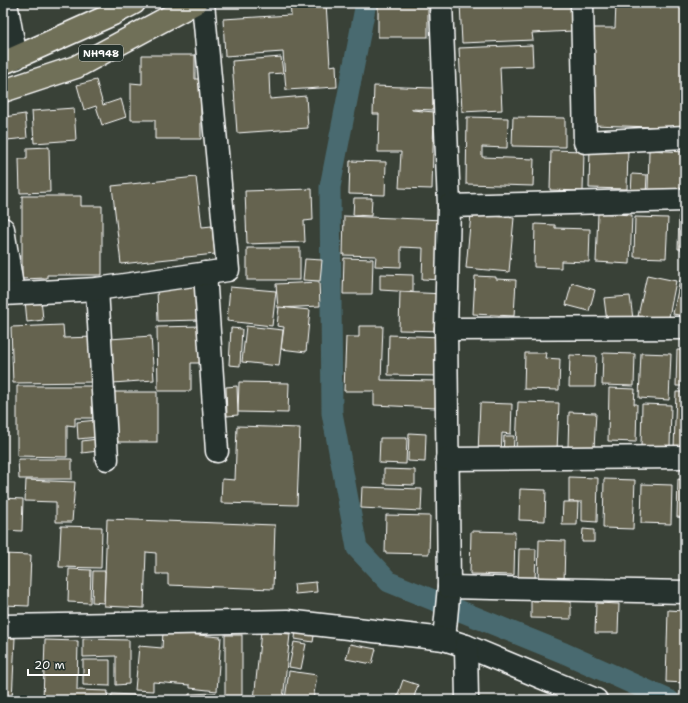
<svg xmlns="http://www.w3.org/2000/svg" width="688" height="703" font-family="'Shantell Sans',sans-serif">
	<rect width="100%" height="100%" fill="#394137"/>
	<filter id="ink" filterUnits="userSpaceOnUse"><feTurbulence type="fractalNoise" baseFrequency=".025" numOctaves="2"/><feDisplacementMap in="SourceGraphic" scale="8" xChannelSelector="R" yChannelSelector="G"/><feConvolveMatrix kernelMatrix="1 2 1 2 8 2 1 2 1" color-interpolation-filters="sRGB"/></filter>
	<g filter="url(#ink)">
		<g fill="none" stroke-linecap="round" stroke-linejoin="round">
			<!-- canal -->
			<path stroke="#496b70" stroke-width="21" d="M366 3 330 187 332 413 357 548 389 582 564 653 669 700"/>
		</g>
		<!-- building -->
		<g fill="#65634f" stroke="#fff">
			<path d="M290 3H326L330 66 336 65 337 87 286 90 283 52 225 56 223 19 291 15Z"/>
			<rect x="378" y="3" width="50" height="34"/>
			<path d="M460 3H572L573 31 532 33 533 40 462 43Z"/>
			<path d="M616 3H685L684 128 592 125 594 28H615Z"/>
			<path d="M532 45 533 66 500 67 502 110 462 112 459 48Z"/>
			<path d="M142 55H195V79H201V139H155V120H131V83L142 84Z"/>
			<path d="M281 57 283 73 269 74 270 99 306 96 308 128 237 133 232 61Z"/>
			<path d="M96 80 103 105 121 99 126 117 102 125 96 106 84 110 77 85Z"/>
			<path d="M374 86 433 88V110L412 109V110L434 112 432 189 399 188 401 152H378L379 114H373Z"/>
			<path d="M74 108 76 140 34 143 32 111Z"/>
			<path d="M25 114 27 138 7 140 4 117Z"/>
			<path d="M467 117 508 118 507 148 482 147V157L534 159 533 186 466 184Z"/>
			<path d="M513 117 565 118V147L512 146Z"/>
			<path d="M49 147 50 192 20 193 19 159H27V148Z"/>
			<path d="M590 147 628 148 627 189 589 188Z"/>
			<path d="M551 150 584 151 583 191 550 190Z"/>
			<path d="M649 150 685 152V191L648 190Z"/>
			<path d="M350 161 386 162 385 195 349 194Z"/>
			<path d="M632 174 647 175 646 195H631Z"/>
			<path d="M196 177 202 227 212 226 215 254 121 264 112 186Z"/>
			<path d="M312 189 313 220 304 221 305 242 247 244 245 191Z"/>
			<path d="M22 196H81V206H102V275H47V278L22 279Z"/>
			<path d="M354 198H372L371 216 353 215Z"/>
			<path d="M598 213 632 215 630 264 596 262Z"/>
			<path d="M471 214 514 218 509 272 466 268Z"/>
			<path d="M344 216 444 220 442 280 422 279 423 248 401 247V267L375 266 376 256 343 255Z"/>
			<path d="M679 216H685V249H678Z"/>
			<path d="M635 217 668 218 666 258 634 257Z"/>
			<path d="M535 224 555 225V228L590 229 589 262 561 261V268L534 267Z"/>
			<rect x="247" y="248" width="53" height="32"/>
			<path d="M344 258 373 259 372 294H343Z"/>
			<path d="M305 259 322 260 320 281 303 280Z"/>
			<path d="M380 274 413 275V292L380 290Z"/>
			<path d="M647 275 676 281 668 322 638 316Z"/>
			<path d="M475 276 496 277V279L516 280 514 316 473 314Z"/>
			<path d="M680 280 685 281V316L673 314Z"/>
			<path d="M319 282 320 306 278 308 276 284Z"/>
			<path d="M572 283 595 290 589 311 566 305Z"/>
			<path d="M200 285 201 320 158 321 157 286Z"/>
			<path d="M230 287 276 291 272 326 227 321Z"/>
			<path d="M400 292 445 294 444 331 399 330Z"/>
			<path d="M630 296 633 319 607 322 604 298Z"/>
			<path d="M41 298 43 320 27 322 25 300Z"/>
			<path d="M279 307 310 310 306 352 281 349 284 327 277 326Z"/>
			<path d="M63 325 64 338 94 337 95 382 13 383 11 327Z"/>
			<path d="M201 326 202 363H191V391H158L157 327Z"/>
			<path d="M246 326 283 330 279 366 242 362Z"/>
			<path d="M359 326H383L381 380 437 381 436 408 374 405V391H344L346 337H359Z"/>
			<path d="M231 328 242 329 240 366 229 365Z"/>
			<path d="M389 335 442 337 441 376 388 375Z"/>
			<path d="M151 336 154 380 113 383 110 339Z"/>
			<path d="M677 350H685V386H676Z"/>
			<path d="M525 353H546L545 358 560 359 559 390 524 389Z"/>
			<path d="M603 353 635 354 634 386 602 385Z"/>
			<path d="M641 353 671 354 669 400 639 398Z"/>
			<path d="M570 355 596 356 595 387H569Z"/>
			<path d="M239 382 289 383 288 413 238 412Z"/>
			<path d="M17 386H96V418H75V426L67 425V457L17 456Z"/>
			<path d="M237 386 238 415 227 416 226 387Z"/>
			<path d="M609 388 635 389 634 404H637L636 442 608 441Z"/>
			<rect x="113" y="392" width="44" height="50"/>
			<path d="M676 392H685V449H674Z"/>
			<path d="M518 402 559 403 557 451 516 449Z"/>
			<path d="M480 403 512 404 511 434 502 433 501 455 478 454Z"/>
			<path d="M642 404 671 405 670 447 641 446Z"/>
			<path d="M569 412 596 413 594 448 568 447Z"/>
			<path d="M97 420 98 437 78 439 77 422Z"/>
			<path d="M237 426 300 428 297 505 221 503 222 479 235 480Z"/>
			<path d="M409 433 426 434 425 462 408 461Z"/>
			<path d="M504 436H514L513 457 503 456Z"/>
			<path d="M380 438H407L406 464 379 463Z"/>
			<path d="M97 439 98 451 82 453V441Z"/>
			<path d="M18 459H72V479H19Z"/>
			<path d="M384 469 415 470V485L384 484Z"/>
			<path d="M569 477 598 478 597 522 582 521V502H569Z"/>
			<path d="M604 479 635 480 633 529 603 528Z"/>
			<path d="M678 479 685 480V518L677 517Z"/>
			<path d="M26 480 75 482 72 522H56V502L25 501Z"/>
			<path d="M642 484 672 485 671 524 641 523Z"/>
			<path d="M362 487 422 489 421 511 361 508Z"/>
			<path d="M520 489 546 490 545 521 519 520Z"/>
			<path d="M3 498 23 499 22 531 3 530Z"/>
			<path d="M563 502H578L577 525H562Z"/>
			<path d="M386 515 430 516 429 554 385 553Z"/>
			<path d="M107 519 275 525 273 589 168 585V574H156V553L146 552 144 608 104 606Z"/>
			<path d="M61 526 102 527 101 568 59 567Z"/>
			<path d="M583 529 594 530V542H582Z"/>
			<path d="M471 531 515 532 514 575 470 574Z"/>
			<path d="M539 540 565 541 564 584 538 583Z"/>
			<path d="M519 549H536L535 581H518Z"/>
			<path d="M3 554 31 555 29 606 3 605Z"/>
			<path d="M69 569 91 570 90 603 68 602Z"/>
			<path d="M93 571H105L104 603 92 602Z"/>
			<path d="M316 582 317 592 295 594 294 584Z"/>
			<path d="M531 600 571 602V619L531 618Z"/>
			<path d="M596 603 619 604 618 633H595Z"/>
			<path d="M668 610 685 611V683L666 682Z"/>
			<path d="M296 628 315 630 313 642 295 639Z"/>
			<path d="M261 631 290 634 283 700H254Z"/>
			<path d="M163 632 221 637 217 691 190 688V685L153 682V691L135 690 139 646 162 648Z"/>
			<rect x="225" y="635" width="17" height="65"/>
			<path d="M3 638H15L12 700H3Z"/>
			<path d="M83 639 129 640V684L116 685V656L83 657Z"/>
			<path d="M45 640 78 641 77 690 108 691 107 700H43Z"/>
			<path d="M294 642 306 644 301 669 289 667Z"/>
			<path d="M350 644 376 649 372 664 346 659Z"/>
			<path d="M83 660H110V686L83 685Z"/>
			<path d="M289 671 317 675 313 700 285 699Z"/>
			<path d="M403 680 418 685 413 700H396Z"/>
			<path d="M216 693V700H189V694Z"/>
			<path d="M112 694 134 695V700H111Z"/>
		</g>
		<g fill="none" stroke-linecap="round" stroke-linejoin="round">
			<defs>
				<g id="minor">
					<path d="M6 3 16 58"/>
					<path d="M441 3 449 206 446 329 449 587 444 639"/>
					<path d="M582 3 585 142 685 137"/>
					<path d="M449 206 685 200"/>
					<path d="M3 229 13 293"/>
					<path d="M205 273 217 451"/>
					<path d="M97 289 107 459"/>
					<path d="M3 294 97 289 228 270 203 3"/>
					<path d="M446 329 685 328"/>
					<path d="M447 459 685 457"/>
					<path d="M449 587 685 592"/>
					<path d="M3 626 287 621 444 639 466 646 596 700"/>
					<path d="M466 646 467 700"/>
				</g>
				<g id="trunk">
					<path d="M3 63 113 14 134 3"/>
					<path d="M3 91 76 67 195 3"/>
				</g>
			</defs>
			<!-- minor casing -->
			<use href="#minor" stroke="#fff" stroke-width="25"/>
			<!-- trunk casing -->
			<use href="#trunk" stroke="#fff" stroke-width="25"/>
			<!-- minor -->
			<use href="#minor" stroke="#26332d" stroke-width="22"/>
			<!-- trunk -->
			<use href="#trunk" stroke="#706f59" stroke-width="22"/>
		</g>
	</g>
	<g text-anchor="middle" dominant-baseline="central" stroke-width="3.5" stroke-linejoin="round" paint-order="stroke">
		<!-- shield labels -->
		<rect fill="#26332d" stroke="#bec2c0" stroke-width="1" x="79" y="45" width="44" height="16" rx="3"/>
		<g font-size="10" font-weight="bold" fill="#fff">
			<text x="101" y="53">NH948</text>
		</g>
	</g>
	<!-- margin -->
	<rect width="688" height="703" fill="none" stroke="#26332d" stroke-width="16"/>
	<rect x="8" y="8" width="672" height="687" fill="none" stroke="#fff" stroke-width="1.5" filter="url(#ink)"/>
	<!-- scale -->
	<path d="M28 669v6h61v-6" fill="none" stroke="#ffffff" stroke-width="2"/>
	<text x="34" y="669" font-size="12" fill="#ffffff" stroke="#26332d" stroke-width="3" paint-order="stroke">20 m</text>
</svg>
